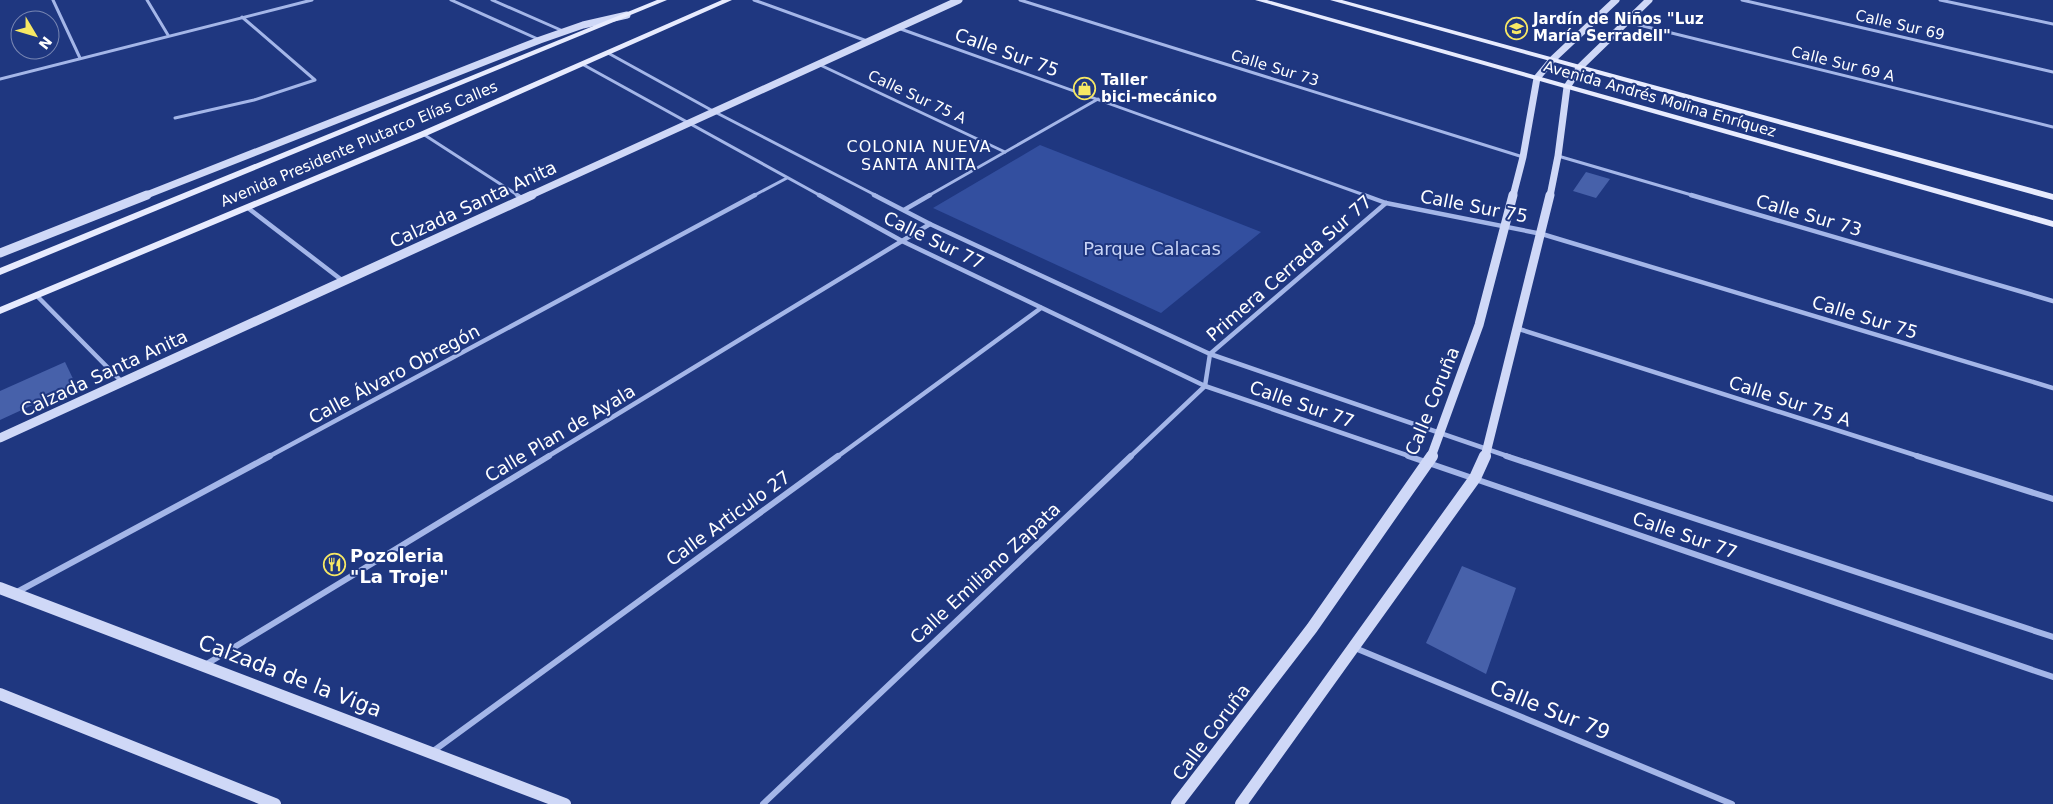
<svg xmlns="http://www.w3.org/2000/svg" width="2053" height="804" font-family="'DejaVu Sans',sans-serif">
	<rect width="100%" height="100%" fill="#1f3780"/>
	<!-- green -->
	<path fill="#334f9f" d="M1040 145 1261 232 1161 313 933 208Z"/>
	<!-- building -->
	<g fill="#4761aa">
		<path d="M1586 172 1610 179 1596 198 1573 191Z"/>
		<path d="M65 362 76 385 0 420V391Z"/>
		<path d="M1462 566 1516 588 1486 674 1426 643Z"/>
	</g>
	<g fill="none" stroke-linecap="round" stroke-linejoin="round">
		<!-- street-far2 -->
		<g stroke="#a4b6e8" stroke-width="3">
			<path d="M53 0 80 58"/>
			<path d="M147 0 168 35"/>
			<path d="M451 0 540 40"/>
			<path d="M492 0 563 31"/>
			<path d="M754 0 867 41"/>
			<path d="M1020 0 1523 157"/>
			<path d="M1742 0 2053 72"/>
			<path d="M1940 0 2053 24"/>
			<path d="M1627 22 2053 127"/>
			<path d="M898 28 1367 196"/>
			<path d="M608 53 713 111 877 196"/>
			<path d="M582 64 821 196"/>
			<path d="M818 64 1005 152"/>
			<path d="M0 79 312 0"/>
			<path d="M175 118 254 100 315 80 242 17"/>
			<path d="M423 134 519 196"/>
			<path d="M1558 156 1695 196"/>
			<path d="M753 196 787 178"/>
			<path d="M928 196 1098 99"/>
		</g>
		<!-- street-far1 -->
		<g stroke="#a4b6e8" stroke-width="4.5">
			<path d="M517 195 523 199"/>
			<path d="M819 195 902 241 1205 386 1412 457"/>
			<path d="M874 195 930 224 1210 354 1510 457"/>
			<path d="M1364 195 1386 203 1542 234 2053 388"/>
			<path d="M1691 195 2053 301"/>
			<path d="M248 208 343 281"/>
			<path d="M904 210 930 195"/>
			<path d="M37 296 122 382"/>
			<path d="M1519 329 1921 457"/>
			<path d="M268 457 755 195"/>
			<path d="M547 457 930 224"/>
			<path d="M837 457 1041 308"/>
			<path d="M1130 457 1205 386 1210 354 1386 203"/>
		</g>
		<!-- street -->
		<g stroke="#a4b6e8" stroke-width="6">
			<path d="M1408 456 2053 677"/>
			<path d="M1506 456 2053 637"/>
			<path d="M1917 456 2053 499"/>
			<path d="M17 592 270 456"/>
			<path d="M1355 648 1732 804"/>
			<path d="M205 665 549 456"/>
			<path d="M432 752 838 456"/>
			<path d="M763 804 1131 456"/>
		</g>
		<!-- secondary-far2 -->
		<g stroke="#cfd8f7" stroke-width="7">
			<path d="M144 196 540 40 583 25 627 15"/>
			<path d="M529 196 959 0"/>
			<path d="M1513 196 1523 157 1537 78 1552 60 1616 0"/>
			<path d="M1550 196 1558 156 1567 87 1580 67 1649 0"/>
		</g>
		<!-- secondary-far1 -->
		<g stroke="#cfd8f7" stroke-width="9">
			<path d="M0 253 147 195"/>
			<path d="M0 438 532 195"/>
			<path d="M1431 457 1479 325 1513 195"/>
			<path d="M1485 457 1550 195"/>
		</g>
		<!-- secondary -->
		<g stroke="#cfd8f7" stroke-width="12">
			<path d="M0 588 565 804"/>
			<path d="M0 694 275 804"/>
			<path d="M1177 804 1312 628 1432 456"/>
			<path d="M1241 804 1475 478 1485 456"/>
		</g>
		<!-- primary -->
		<g fill="#e7ebfe" fill-rule="evenodd">
			<path d="M657 0H667L0 275V268Z"/>
			<path d="M722 0H732L426 136 0 314V307L420 132Z"/>
			<path d="M1255 0H1267L2053 221V227Z"/>
			<path d="M1330 0H1342L2053 194V200Z"/>
		</g>
	</g>
	<!-- icons -->
	<defs>
		<symbol id="school-ring" viewBox="-11 -11 22 22"><circle r="9.5" fill="#1f3780" stroke="#f7e864" stroke-width="1.5"/><path d="M0-5L7-2L0 1L-7-2ZM-4 1L0 2.5L4 1V4Q0 6-4 4Z" fill="#f7e864"/></symbol>
		<symbol id="shop-ring" viewBox="-11 -11 22 22"><circle r="9.5" fill="#1f3780" stroke="#f7e864" stroke-width="1.5"/><path d="M-5-2.5h2.3a2.7 3.5 0 0 1 5.4 0H5L5.5 6h-11ZM-1.5-2.5h3a1.5 2.3 0 0 0-3 0Z" fill="#f7e864"/></symbol>
		<symbol id="restaurant-ring" viewBox="-11 -11 22 22"><circle r="9.5" fill="#1f3780" stroke="#f7e864" stroke-width="1.5"/><path d="M-5-6h1v4h1v-4h1v4h1v-4h1v5L-1.5 .5V6h-2V.5L-5-1ZM5-6V6H3V1.5H1.5Q1.5-4 5-6Z" fill="#f7e864"/></symbol>
	</defs>
	<g fill-rule="evenodd">
		<use href="#school-ring" x="1504" y="16" width="25" height="25"/>
		<use href="#shop-ring" x="1072" y="76" width="25" height="25"/>
		<use href="#restaurant-ring" x="322" y="552" width="25" height="25"/>
	</g>
	<g text-anchor="middle" dominant-baseline="central" stroke-width="4" stroke-linejoin="round" paint-order="stroke">
		<!-- far-poi labels -->
		<g font-size="15" font-weight="bold" fill="#fff" stroke="#1f3780" text-anchor="start">
			<text x="1533" y="19">Jardín de Niños "Luz<tspan x="1533" dy="17">María Serradell"</tspan></text>
			<text x="1101" y="80">Taller<tspan x="1101" dy="17">bici-mecánico</tspan></text>
		</g>
		<!-- far-street labels -->
		<g font-size="15" fill="#fff" stroke="#1f3780">
			<text transform="translate(1900 25) rotate(13)">Calle Sur 69</text>
			<text transform="translate(1843 64) rotate(14)">Calle Sur 69 A</text>
			<text transform="translate(1275 68) rotate(17)">Calle Sur 73</text>
			<text transform="translate(917 97) rotate(25)">Calle Sur 75 A</text>
			<text transform="translate(1660 99) rotate(16)">Avenida Andrés Molina Enríquez</text>
			<text transform="translate(359 144) rotate(-23)">Avenida Presidente Plutarco Elías Calles</text>
		</g>
		<!-- far-neighbourhood labels -->
		<g font-size="16" letter-spacing="1" fill="#fff" stroke="#1f3780">
			<text x="919" y="146">COLONIA NUEVA<tspan x="919" dy="18">SANTA ANITA</tspan></text>
		</g>
		<!-- street labels -->
		<g font-size="18" fill="#fff" stroke="#1f3780">
			<text transform="translate(1007 52) rotate(20)">Calle Sur 75</text>
			<text transform="translate(473 204) rotate(-25)">Calzada Santa Anita</text>
			<text transform="translate(1474 206) rotate(11)">Calle Sur 75</text>
			<text transform="translate(1809 215) rotate(16)">Calle Sur 73</text>
			<text transform="translate(934 240) rotate(26)">Calle Sur 77</text>
			<text transform="translate(1289 268) rotate(-41)">Primera Cerrada Sur 77</text>
			<text transform="translate(1865 317) rotate(17)">Calle Sur 75</text>
			<text transform="translate(104 373) rotate(-25)">Calzada Santa Anita</text>
			<text transform="translate(394 374) rotate(-28)">Calle Álvaro Obregón</text>
			<text transform="translate(1432 401) rotate(-68)">Calle Coruña</text>
			<text transform="translate(1790 401) rotate(18)">Calle Sur 75 A</text>
			<text transform="translate(1302 404) rotate(19)">Calle Sur 77</text>
			<text transform="translate(560 433) rotate(-31)">Calle Plan de Ayala</text>
			<text transform="translate(728 518) rotate(-36)">Calle Articulo 27</text>
			<text transform="translate(1685 535) rotate(19)">Calle Sur 77</text>
			<text transform="translate(985 573) rotate(-43)">Calle Emiliano Zapata</text>
			<text transform="translate(1211 732) rotate(-53)">Calle Coruña</text>
		</g>
		<!-- park labels -->
		<g font-size="18" fill="#c8d4f6" stroke="#1f3780">
			<text x="1152" y="248">Parque Calacas</text>
		</g>
		<!-- poi labels -->
		<g font-size="18" font-weight="bold" fill="#fff" stroke="#1f3780" text-anchor="start">
			<text x="350" y="555">Pozoleria<tspan x="350" dy="21">"La Troje"</tspan></text>
		</g>
		<!-- near-street labels -->
		<g font-size="21" fill="#fff" stroke="#1f3780">
			<text transform="translate(290 676) rotate(21)">Calzada de la Viga</text>
			<text transform="translate(1550 710) rotate(22)">Calle Sur 79</text>
		</g>
	</g>
	<!-- north arrow -->
	<g transform="translate(35 35) rotate(128)"><circle r="24" fill="#1f3780" stroke="#7987b3"/>
	<path d="M0-4L9 19L0 12L-9 19Z" fill="#f7e864"/>
	<text y="-8" font-size="14" font-weight="bold" text-anchor="middle" fill="#ffffff">N</text>
	</g>
</svg>
